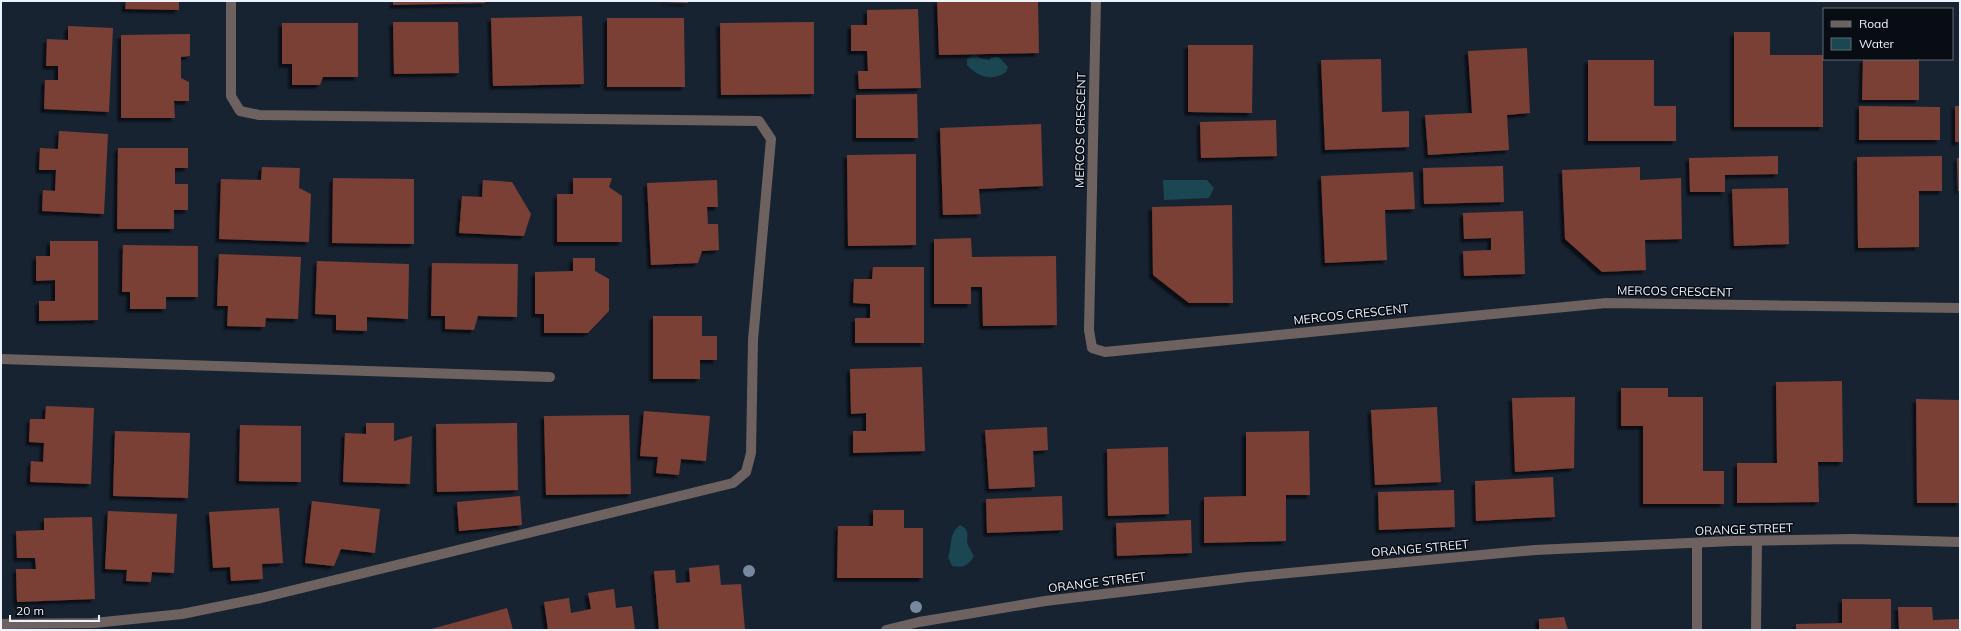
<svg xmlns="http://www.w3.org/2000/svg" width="1961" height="631" font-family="Mulish,sans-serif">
	<defs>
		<filter id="shadow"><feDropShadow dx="-3.5" dy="3.5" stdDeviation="1" flood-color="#0009"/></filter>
	</defs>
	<rect width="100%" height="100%" fill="#182332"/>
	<!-- water -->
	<g fill="#1a4751">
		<path d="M975 54 980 58 989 60 993 57H999L1008 67 1006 72C992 82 978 77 967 65V59Z"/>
		<path d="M1163 180H1207L1214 188 1209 198 1164 200Z"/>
		<path d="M960 525C972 531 965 536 968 545 969 548 972 552 974 556 968 566 963 568 952 566L948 557C953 544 948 535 960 525Z"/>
	</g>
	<!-- building -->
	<g fill="#7a3f36" filter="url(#shadow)">
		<path d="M126 1H179V10L125 9Z"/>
		<path d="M393 1H485V3L393 5Z"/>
		<path d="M665 1H688V3L665 2Z"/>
		<path d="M937 1H1038L1039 53 939 55Z"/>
		<path d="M918 9 921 88 859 89 858 71H868L867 51H851V25H867V10Z"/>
		<path d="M582 16 584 84 493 86 491 18Z"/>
		<path d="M607 18H684L685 87H607Z"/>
		<path d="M393 22H458L459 73 394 74Z"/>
		<path d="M814 22V94L721 95 720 23Z"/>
		<path d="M282 23H358V77H323L320 85H292V64H282Z"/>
		<path d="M68 26 113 28 109 112 44 109 45 80H58V66H46L47 39 68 40Z"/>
		<path d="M1734 32H1770V55H1823V127H1734Z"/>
		<path d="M190 34V56L181 57V78L189 82V101H174L175 118H121V35Z"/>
		<path d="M1188 45H1253L1252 113 1188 112Z"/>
		<path d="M1527 48 1530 113 1507 115 1509 150 1428 155 1425 115 1472 113 1468 51Z"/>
		<path d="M1381 59 1382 112 1409 111V147L1325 150 1321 60Z"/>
		<path d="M1863 59H1919V100H1862Z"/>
		<path d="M1588 60H1654V106H1676V141H1588Z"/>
		<path d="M917 94 918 138H856V95Z"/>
		<path d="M1859 106 1940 107V140H1859Z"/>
		<rect x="1955" y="106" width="5" height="36"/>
		<path d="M1276 120 1277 156 1201 158 1200 122Z"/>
		<path d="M1041 124 1043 186 979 189 981 214 943 215 940 128Z"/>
		<path d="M59 131 108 134 104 214 42 211 43 190 55 191 56 170H39L40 148 58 149Z"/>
		<path d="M118 148H188V168H175V184H188V210H174V229H117Z"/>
		<path d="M916 154V245L848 246 847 155Z"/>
		<path d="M1778 156V174L1725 175V192H1690L1689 158Z"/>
		<path d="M1942 156V191H1919V247L1858 248 1857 157Z"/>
		<path d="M1957 158H1960V191H1958Z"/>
		<path d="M1503 166 1504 202 1424 204 1423 168Z"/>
		<path d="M262 167 300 168 299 188 311 194 309 242 219 239 221 179 261 180Z"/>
		<path d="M1640 167V180L1681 178 1682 239 1645 240 1646 270 1602 272 1565 239 1562 170Z"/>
		<path d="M1413 172 1415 209 1385 210 1387 260 1325 263 1321 176Z"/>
		<path d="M333 178 414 179V244L332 243Z"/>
		<path d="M573 178H612L609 187 622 196V242H557V194H573Z"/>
		<path d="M483 180 512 182 531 214 524 236 459 233 462 196 482 197Z"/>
		<path d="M717 180 718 207H707L708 224H718L719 250 702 251 698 263 651 265 647 183Z"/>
		<path d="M1788 188 1789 244 1734 246 1732 189Z"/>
		<path d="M1232 205 1233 303H1189L1153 275 1152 207Z"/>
		<path d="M1523 211 1525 274 1464 276 1463 251 1491 250V238L1464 239 1463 213Z"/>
		<path d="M971 238 972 257 1056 256 1057 325 983 326 982 287H971V304H934V239Z"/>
		<path d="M50 241H98V320L39 321V301H55V280L36 281V256H50Z"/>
		<path d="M123 245 198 246V297H166V309H130V292H122Z"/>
		<path d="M219 254 301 257 298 319 266 318 265 327 227 326 228 306H217Z"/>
		<path d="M573 258H595V271L609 279V311L588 333H544V314H535V272L573 271Z"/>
		<path d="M317 261 409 264 408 319 367 317V331L336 330V315L315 314Z"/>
		<path d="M432 263 518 264 517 317 478 316 474 330 445 329V316H431Z"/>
		<path d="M873 267H924V343H855V318H870V304L853 303 854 279H872Z"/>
		<path d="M653 316H702V336H717V360H700V379H653Z"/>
		<path d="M922 367 925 451 853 453V431H866V413L851 414 850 369Z"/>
		<path d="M1842 381 1843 462H1818L1819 502 1737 503V463H1777L1776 382Z"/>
		<path d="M1621 388H1668V397H1703V471H1724V504H1643V426H1621Z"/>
		<path d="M1575 397 1574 468 1515 472 1512 398Z"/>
		<path d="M1916 399 1960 400V503H1917Z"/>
		<path d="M46 406 94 408 91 484 30 482 31 461 43 462 44 443 29 442 30 419H45Z"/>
		<path d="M1437 407 1441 482 1375 485 1371 410Z"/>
		<path d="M644 411 710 416 706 461 681 459 679 475 656 473 658 457 640 456Z"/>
		<path d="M629 415 631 494 546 495 544 416Z"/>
		<path d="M366 423H394V441L412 436 410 484 343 482 345 433 366 434Z"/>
		<path d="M517 423 518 490 437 492 436 424Z"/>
		<path d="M240 425 301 426V482L239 481Z"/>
		<path d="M1047 427 1048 450 1033 451 1035 487 989 489 985 430Z"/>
		<path d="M115 431 190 433 188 498 113 496Z"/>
		<path d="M1309 431 1310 495H1286V541L1204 543V497L1246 496V432Z"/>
		<path d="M1168 447 1169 514 1108 516 1107 449Z"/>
		<path d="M1553 477 1555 517 1476 521 1475 481Z"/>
		<path d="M1454 490 1455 527 1379 530 1378 492Z"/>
		<path d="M520 496 522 525 459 531 457 502Z"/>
		<path d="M1062 496 1063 530 987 533 986 499Z"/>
		<path d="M312 501 380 509 375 553 341 549 334 566 305 563Z"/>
		<path d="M279 508 283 563 262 564 263 579 231 581 230 567 213 568 209 512Z"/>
		<path d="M873 510H904V528H923V578H837L838 526H873Z"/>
		<path d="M108 511 177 514 174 573 152 572 151 582 126 581 127 570 105 569Z"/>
		<path d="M92 517 95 599 17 602 16 569H36L35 558H17L16 531 44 530V518Z"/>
		<path d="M1191 520 1192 553 1117 556 1116 523Z"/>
		<path d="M719 565 721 585 741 584 745 630H659L654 571 675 570 676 583 690 582 689 568Z"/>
		<path d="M614 589 616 608 632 606 635 630H548L544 602 569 598 571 613 591 609 588 593Z"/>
		<path d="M1842 599H1891V630H1796V624L1842 623Z"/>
		<path d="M1898 607H1932L1933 620 1960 619V630H1899Z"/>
		<path d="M507 608 513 630H428Z"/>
		<path d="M1564 617 1568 630H1539V619Z"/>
	</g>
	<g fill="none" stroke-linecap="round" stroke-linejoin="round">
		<!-- minor -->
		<g stroke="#6d6260" stroke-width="10">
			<path d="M1096 1 1089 330 1092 348 1105 352 1606 303 1960 308"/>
			<path d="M1 359 550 377"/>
			<path d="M1 624 94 623 182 614 261 598 733 483 746 472 751 453 753 340 771 139 759 121 259 115 240 111 231 96V1"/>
			<path d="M886 630 919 622 1045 601 1247 577 1535 550 1732 541 1852 539 1960 542"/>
			<path d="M1697 630V544"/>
			<path d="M1756 630 1757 541"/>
		</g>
	</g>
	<!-- trees -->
	<g fill="#78889f">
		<circle cx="749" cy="571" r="6"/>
		<circle cx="916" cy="607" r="6"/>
	</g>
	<g text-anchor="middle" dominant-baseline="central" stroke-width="3" stroke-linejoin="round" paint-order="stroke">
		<!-- street labels -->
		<g font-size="12" fill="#ecf3fe" stroke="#080c13">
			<text transform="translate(1080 130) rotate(-89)">MERCOS CRESCENT</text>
			<text transform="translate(1675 291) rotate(1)">MERCOS CRESCENT</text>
			<text transform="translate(1351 314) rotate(-6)">MERCOS CRESCENT</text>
			<text transform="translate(1744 529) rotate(-2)">ORANGE STREET</text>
			<text transform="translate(1420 548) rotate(-5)">ORANGE STREET</text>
			<text transform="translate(1097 582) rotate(-7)">ORANGE STREET</text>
		</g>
	</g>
	<!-- border -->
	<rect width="1961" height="631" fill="none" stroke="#ecf3fe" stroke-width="4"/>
	<!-- legend -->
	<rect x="1823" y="8" width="130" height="52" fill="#080c13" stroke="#636871"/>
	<rect x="1831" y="21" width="20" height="6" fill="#6d6260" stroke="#636871"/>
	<text x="1859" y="28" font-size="12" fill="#ecf3fe">Road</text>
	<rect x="1831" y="38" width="20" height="12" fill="#1a4751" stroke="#636871"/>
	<text x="1859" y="48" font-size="12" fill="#ecf3fe">Water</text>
	<!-- scale -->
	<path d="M10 615v6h89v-6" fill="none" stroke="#ecf3fe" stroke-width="2"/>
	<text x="16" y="615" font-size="12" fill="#ecf3fe" stroke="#080c13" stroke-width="3" paint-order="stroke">20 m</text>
</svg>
